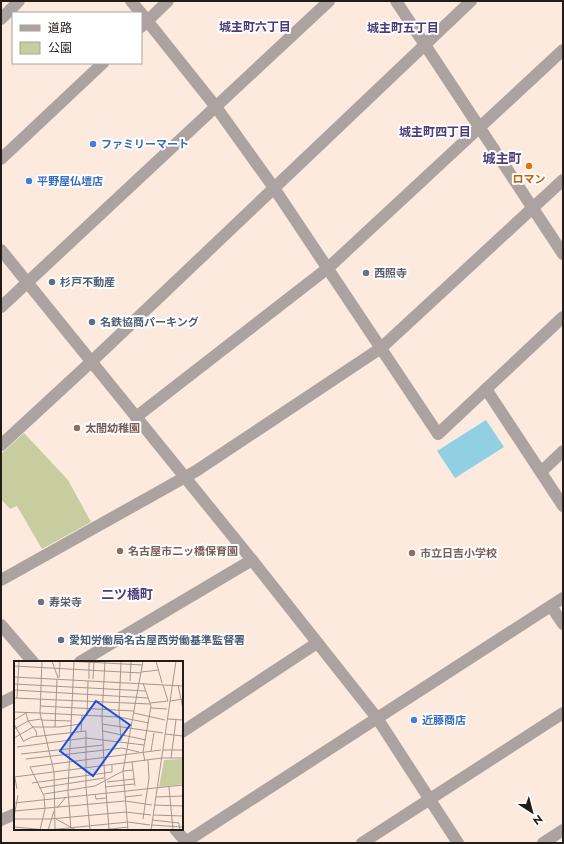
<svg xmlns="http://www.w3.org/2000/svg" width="564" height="844" font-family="Jost,'Noto Sans JP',sans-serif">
	<rect width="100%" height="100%" fill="#fceadf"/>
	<!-- green -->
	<path fill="#c8cda0" d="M24 433 68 480 91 522 42 549 17 506 10 509 1 499V454Z"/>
	<!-- water -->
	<path fill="#90d0e1" d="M486 420 504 447 455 478 437 451Z"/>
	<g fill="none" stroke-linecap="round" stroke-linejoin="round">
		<!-- minor -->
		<g stroke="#aca3a0" stroke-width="12">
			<path d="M131 1 141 13"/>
			<path d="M141 13 216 107 274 188 438 434 563 317"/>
			<path d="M1 19 19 1"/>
			<path d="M1 250 252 560 377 718 458 843"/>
			<path d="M1 307 329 1"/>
			<path d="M486 389 563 506"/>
			<path d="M136 417 328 268 563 50"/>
			<path d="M1 445 91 362 471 1"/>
			<path d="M541 472 563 451"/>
			<path d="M1 580 196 471 381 348 563 180"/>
			<path d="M551 606 563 624"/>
			<path d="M1 625 33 662"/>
			<path d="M80 662 252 560"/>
			<path d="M1 703 15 696"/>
			<path d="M182 732 317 643"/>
			<path d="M1 820 15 814"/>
			<path d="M175 829 187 843"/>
			<path d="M184 843 563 598"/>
			<path d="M362 843 563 713"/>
			<path d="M543 843 563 830"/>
		</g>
		<!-- tertiary -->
		<g stroke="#aca3a0" stroke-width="12">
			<path d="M396 1 563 254"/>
			<path d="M141 27 168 1"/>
			<path d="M1 159 103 63"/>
		</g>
	</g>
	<!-- markers -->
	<g fill="#3f7fe0" stroke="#fff" stroke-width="1.5">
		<circle cx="93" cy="144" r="4"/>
		<circle cx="29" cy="181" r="4"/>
		<circle cx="414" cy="720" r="4"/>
	</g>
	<circle fill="#e8710a" stroke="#fff" stroke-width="1.5" cx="529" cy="166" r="4"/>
	<g fill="#6b7280" stroke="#fff" stroke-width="1.5">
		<circle cx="366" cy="273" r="4"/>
		<circle cx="41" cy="602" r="4"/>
	</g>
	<g fill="#5c6f8a" stroke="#fff" stroke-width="1.5">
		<circle cx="52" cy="282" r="4"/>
		<circle cx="92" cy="322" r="4"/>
		<circle cx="61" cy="640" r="4"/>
	</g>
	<g fill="#8d6e63" stroke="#fff" stroke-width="1.5">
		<circle cx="77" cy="428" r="4"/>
		<circle cx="120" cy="551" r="4"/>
		<circle cx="412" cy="553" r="4"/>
	</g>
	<g text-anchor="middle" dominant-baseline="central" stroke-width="4" stroke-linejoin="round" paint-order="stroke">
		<!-- shop labels -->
		<g font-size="11" font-weight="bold" fill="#366cbe" stroke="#fff" text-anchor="start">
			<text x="101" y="144">ファミリーマート</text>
			<text x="37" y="181">平野屋仏壇店</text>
			<text x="422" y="720">近藤商店</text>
		</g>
		<!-- food labels -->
		<g font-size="11" font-weight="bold" fill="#c56008" stroke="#fff">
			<text x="529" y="179">ロマン</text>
		</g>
		<!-- worship labels -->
		<g font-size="11" font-weight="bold" fill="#5b616d" stroke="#fff" text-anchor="start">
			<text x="374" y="273">西照寺</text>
			<text x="49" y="602">寿栄寺</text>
		</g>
		<!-- service labels -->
		<g font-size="11" font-weight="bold" fill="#4e5e75" stroke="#fff" text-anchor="start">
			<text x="60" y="282">杉戸不動産</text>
			<text x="100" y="322">名鉄協商パーキング</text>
			<text x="69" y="640">愛知労働局名古屋西労働基準監督署</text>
		</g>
		<!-- education labels -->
		<g font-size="11" font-weight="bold" fill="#785e54" stroke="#fff" text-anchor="start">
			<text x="85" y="428">太閤幼稚園</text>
			<text x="128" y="551">名古屋市二ッ橋保育園</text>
			<text x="420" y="553">市立日吉小学校</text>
		</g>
		<!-- neighbourhood labels -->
		<g font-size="12" font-weight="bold" fill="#4b3d7a" stroke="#fff">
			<text x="255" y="27">城主町六丁目</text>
			<text x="403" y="28">城主町五丁目</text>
			<text x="435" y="132">城主町四丁目</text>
		</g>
		<!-- quarter labels -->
		<g font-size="13" font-weight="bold" fill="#4b3d7a" stroke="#fff">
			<text x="502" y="158">城主町</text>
			<text x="127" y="594">二ツ橋町</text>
		</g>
	</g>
	<!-- overview -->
	<g transform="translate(14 661)">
		<rect width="169" height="169" fill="#fceadf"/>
		<path d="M169 98V123L145 126 150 99Z" fill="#c8cda0"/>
		<path fill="none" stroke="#a5978f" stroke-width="1" d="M28 0 26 52 40 111 41 169M38 0 44 17M52 0 129 4M142 0 148 22M0 5 127 12M127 11 145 9M0 16 169 25M45 17 46 0M75 18V1M79 18 80 0M116 20 117 0M129 22 137 45 129 91 131 100M0 23 132 30M164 24 169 48M0 29 134 37M0 37 136 43M3 37 5 0M156 40 169 38M136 42 154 40 149 24M26 45 120 50M137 47 153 48M0 51 26 52M12 52 14 60 22 70 23 76M26 52 105 56 135 62M120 52 151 59M73 55 74 20M154 58 169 59M0 59 12 52M27 59 57 60M0 63 10 81M88 63 149 72M18 66H45L67 63M41 66 43 18M0 68 14 60 27 58M67 70 68 54M89 70 132 79M151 73 169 75M0 77 19 66M10 80 18 76 72 70V127L76 169M107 80 105 49 107 0M3 86 72 77 130 84M149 89H169M137 90 140 72M7 93 89 84M157 97 162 59M12 98 108 87 125 91M118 101 121 125M90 105 88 55 91 0M90 105 95 168M0 112 3 128M0 116 148 97H169M93 121 120 118M18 122 98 111V104M91 126 120 123M155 126 159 169M25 127 90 117M30 133 81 125 109 110 119 109M81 133 82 138 92 137M111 136 128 134M142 136 169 135M0 142 169 124M140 144 169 145M43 147 52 136M0 150 111 140 138 144M139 154 169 155M0 156 4 134M0 158H36L112 151 137 154M42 158 62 169M129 158 135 117 134 99M138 159 165 162 166 169M137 164 169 166M0 166 33 169M26 169 31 148 30 135 16 106 147 89M34 169 114 161 136 164M34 169 40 150M57 169 54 130 60 0M88 169 114 166M114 169 109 110 129 0M137 169 162 0"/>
		<path fill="#1d4ed8" fill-opacity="0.15" stroke="#1d4ed8" stroke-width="2" d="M82 40 116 64 79 115 46 90Z"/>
		<rect width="169" height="169" fill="none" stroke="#221b17" stroke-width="2"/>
	</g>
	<!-- border -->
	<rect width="564" height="844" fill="none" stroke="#221b17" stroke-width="4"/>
	<!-- legend -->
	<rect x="12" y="12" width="130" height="52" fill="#ffffff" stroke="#a7a4a2"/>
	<rect x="20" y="25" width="20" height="6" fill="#aca3a0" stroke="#a7a4a2"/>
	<text x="48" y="32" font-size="12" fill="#221b17">道路</text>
	<rect x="20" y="42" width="20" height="12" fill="#c8cda0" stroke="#a7a4a2"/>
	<text x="48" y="52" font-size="12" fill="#221b17">公園</text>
	<!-- north arrow -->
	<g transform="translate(532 812) rotate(144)" stroke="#ffffff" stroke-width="3" paint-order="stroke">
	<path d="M0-3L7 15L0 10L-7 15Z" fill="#221b17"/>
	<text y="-6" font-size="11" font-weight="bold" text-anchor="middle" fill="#221b17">N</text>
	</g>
</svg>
